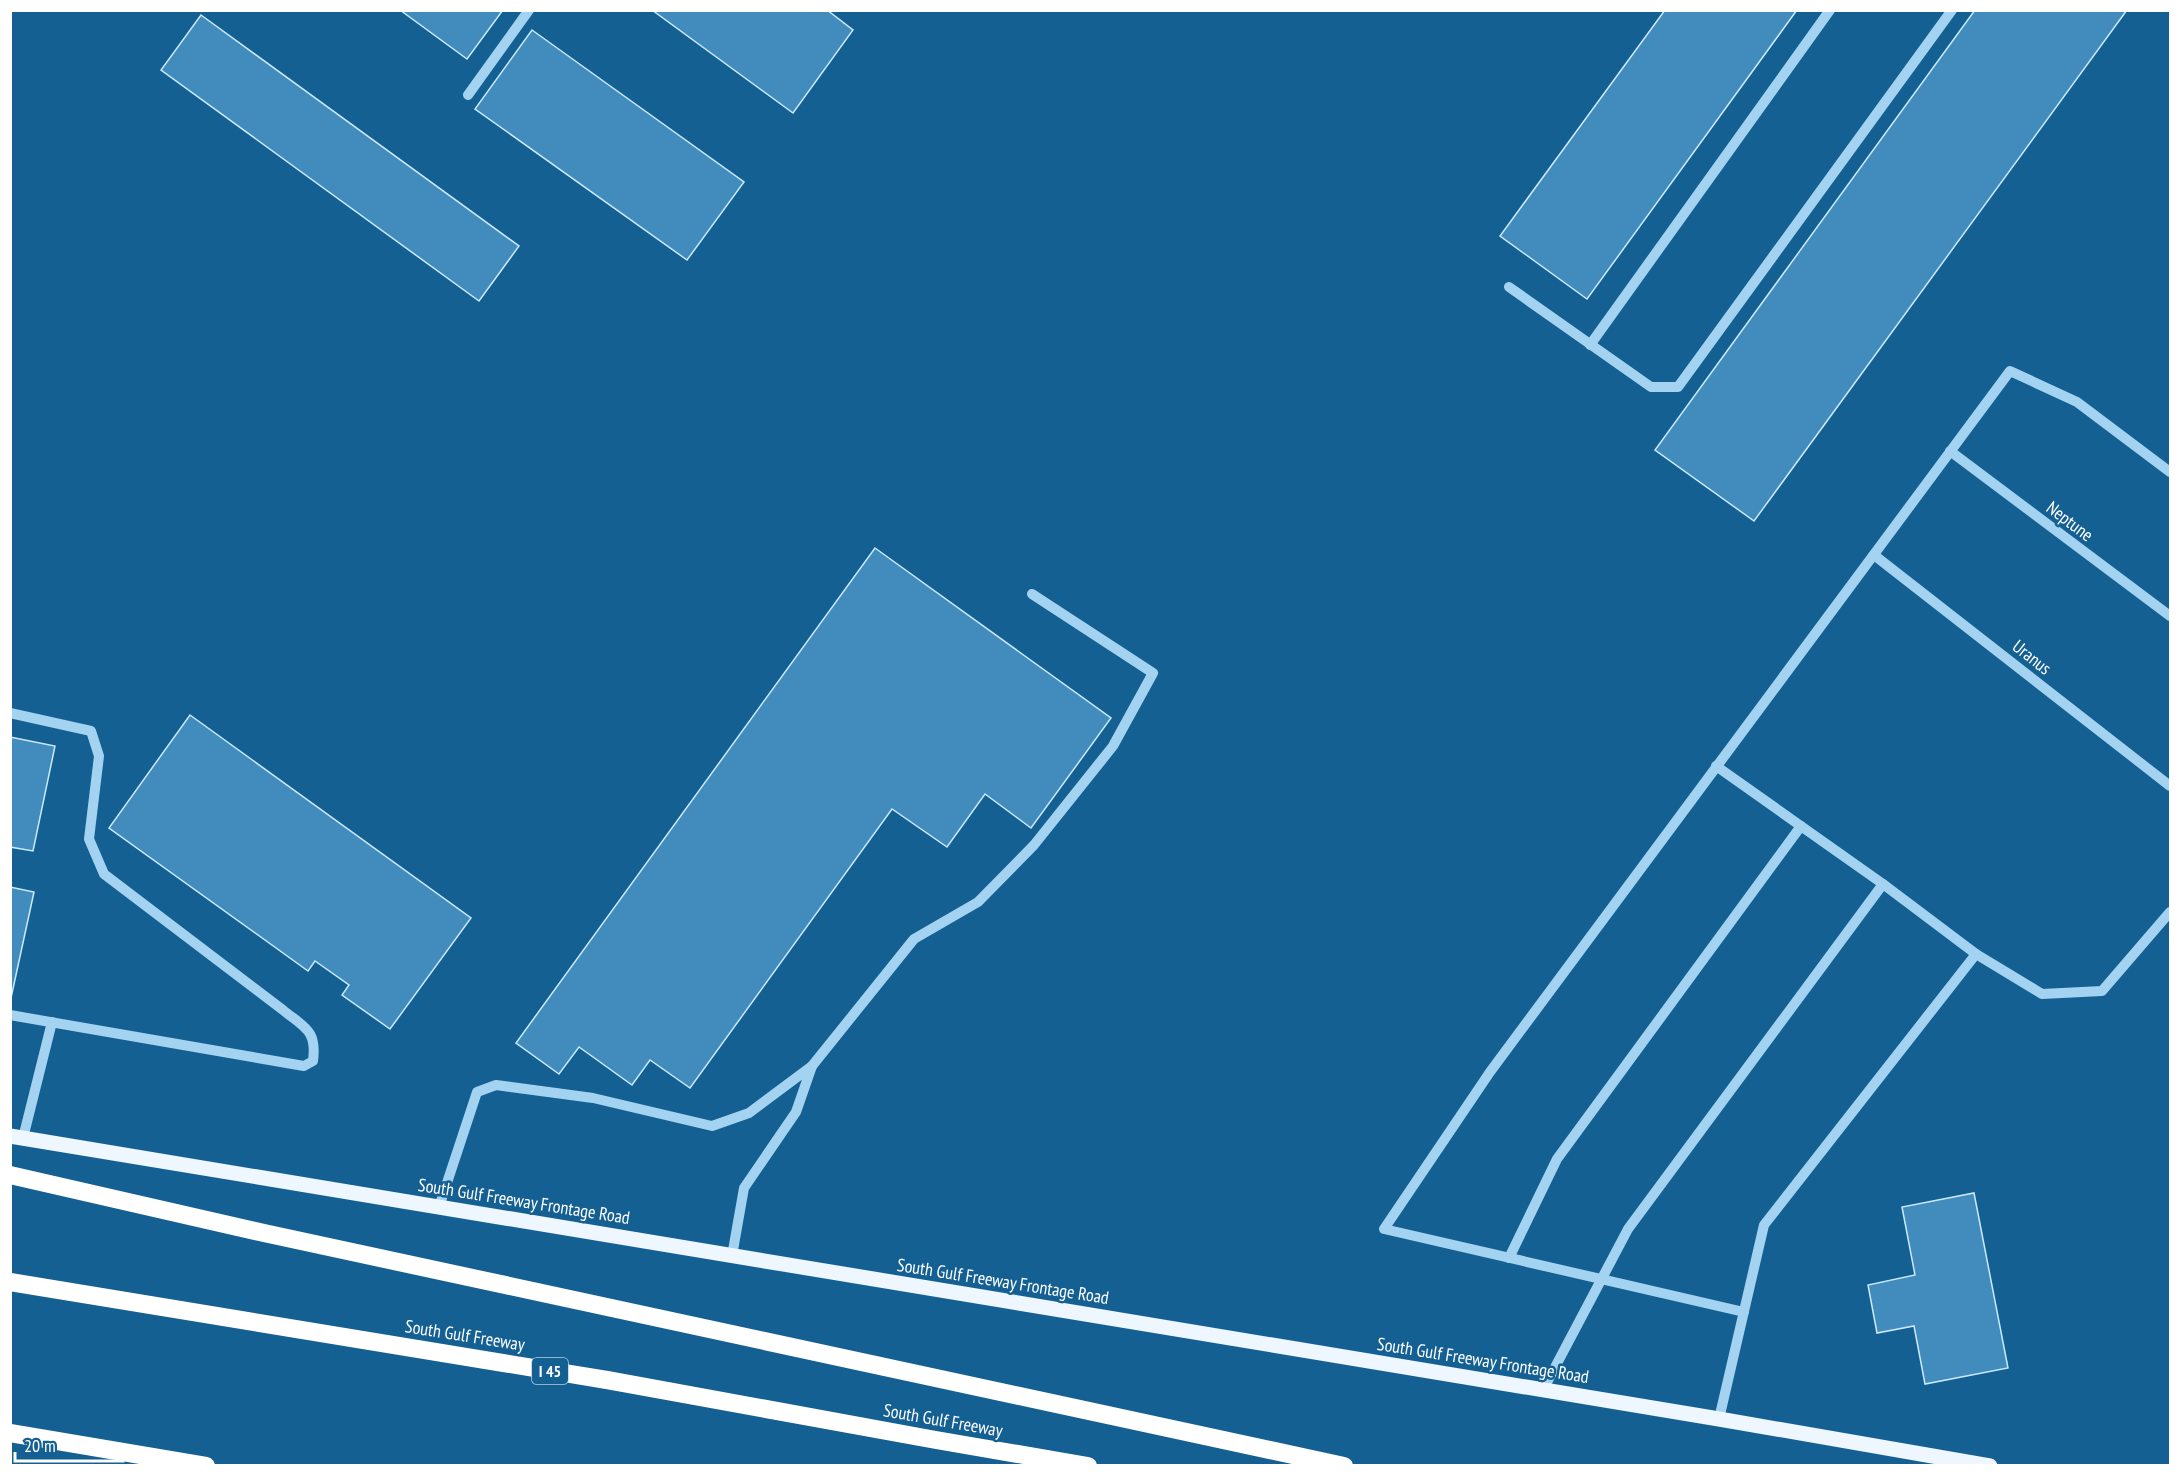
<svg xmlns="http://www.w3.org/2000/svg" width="2181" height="1476" font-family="'PT Sans Narrow',sans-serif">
	<rect width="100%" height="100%" fill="#146093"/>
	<!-- building -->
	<g fill="#428cbd" stroke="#cae9fc" stroke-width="1.5">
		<path d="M400 10H503L467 59Z"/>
		<path d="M652 10H827L853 30 793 113Z"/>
		<path d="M1665 10H1797L1587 299 1500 236Z"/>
		<path d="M1975 10H2127L1754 521 1655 450Z"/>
		<path d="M201 15 519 246 479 301 161 70Z"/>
		<path d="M532 30 744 182 687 260 475 109Z"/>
		<path d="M875 548 1111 718 1031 828 985 794 947 847 892 809 690 1088 650 1060 632 1085 579 1047 559 1074 516 1043Z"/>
		<path d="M190 715 471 918 390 1029 342 995 349 985 315 961 308 971 109 828Z"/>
		<path d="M10 737 55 746 33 851 10 847Z"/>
		<path d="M10 887 34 892 11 998H10Z"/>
		<path d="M1974 1193 2008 1368 1925 1384 1914 1326 1877 1333 1868 1285 1915 1275 1902 1207Z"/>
	</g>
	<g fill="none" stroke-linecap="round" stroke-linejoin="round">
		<!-- minor -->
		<g stroke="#a3d3f1" stroke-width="10">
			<path d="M468 95 529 10"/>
			<path d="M1509 287 1651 387H1678L1952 10"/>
			<path d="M1590 345 1830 10"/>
			<path d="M1950 451 2170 616"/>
			<path d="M1874 555 2170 786"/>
			<path d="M10 713 91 731 99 756 89 839 104 874 283 1010C305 1028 317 1030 313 1061L304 1066 10 1015"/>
			<path d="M1716 766 1883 884 1976 954 2042 994 2102 991 2170 912"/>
			<path d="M23 1138 52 1022"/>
			<path d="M439 1207 477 1092 496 1085 593 1098 712 1126 749 1113 812 1066 914 939 978 902 1034 845 1113 746 1153 673 1032 594"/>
			<path d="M732 1256 744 1188 796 1112 812 1066"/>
			<path d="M1509 1258 1557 1159 1801 826"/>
			<path d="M1744 1312 1384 1229 1490 1072 2010 371 2077 402 2170 472"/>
			<path d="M1543 1390 1628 1229 1883 884"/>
			<path d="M1719 1419 1764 1225 1976 954"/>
		</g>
		<!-- major -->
		<path stroke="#eef7ff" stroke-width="15" d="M10 1136 1719 1419 1990 1466"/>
		<!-- highway -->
		<g stroke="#fff" stroke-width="18">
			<path d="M10 1175 264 1233 1344 1466"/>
			<path d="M10 1282 607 1380 936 1440 1088 1466"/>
			<path d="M10 1433 206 1466"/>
		</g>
	</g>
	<g text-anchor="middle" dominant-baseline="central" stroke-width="5" stroke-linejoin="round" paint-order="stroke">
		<!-- shield labels -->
		<rect fill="#146093" stroke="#b8cfdf" stroke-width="1.5" x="532" y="1358" width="36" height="26" rx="4.5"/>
		<g font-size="16" font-weight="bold" fill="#fff">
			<text x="550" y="1371">I 45</text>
		</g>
		<!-- street labels -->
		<g font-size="18" fill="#fff" stroke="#146093">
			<text transform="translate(2070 521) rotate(37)">Neptune</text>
			<text transform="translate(2032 657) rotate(38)">Uranus</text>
			<text transform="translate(524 1201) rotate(9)">South Gulf Freeway Frontage Road</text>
			<text transform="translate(1003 1281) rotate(9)">South Gulf Freeway Frontage Road</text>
			<text transform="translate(465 1335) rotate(9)">South Gulf Freeway</text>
			<text transform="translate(1483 1360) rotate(9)">South Gulf Freeway Frontage Road</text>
			<text transform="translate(943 1420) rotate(10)">South Gulf Freeway</text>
		</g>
	</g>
	<!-- border -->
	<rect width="2181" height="1476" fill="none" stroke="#ffffff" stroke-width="24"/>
	<!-- scale -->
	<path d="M15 1452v9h108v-9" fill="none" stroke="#ffffff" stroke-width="3"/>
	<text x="24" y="1452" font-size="18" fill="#ffffff" stroke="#146093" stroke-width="4.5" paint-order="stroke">20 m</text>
</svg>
